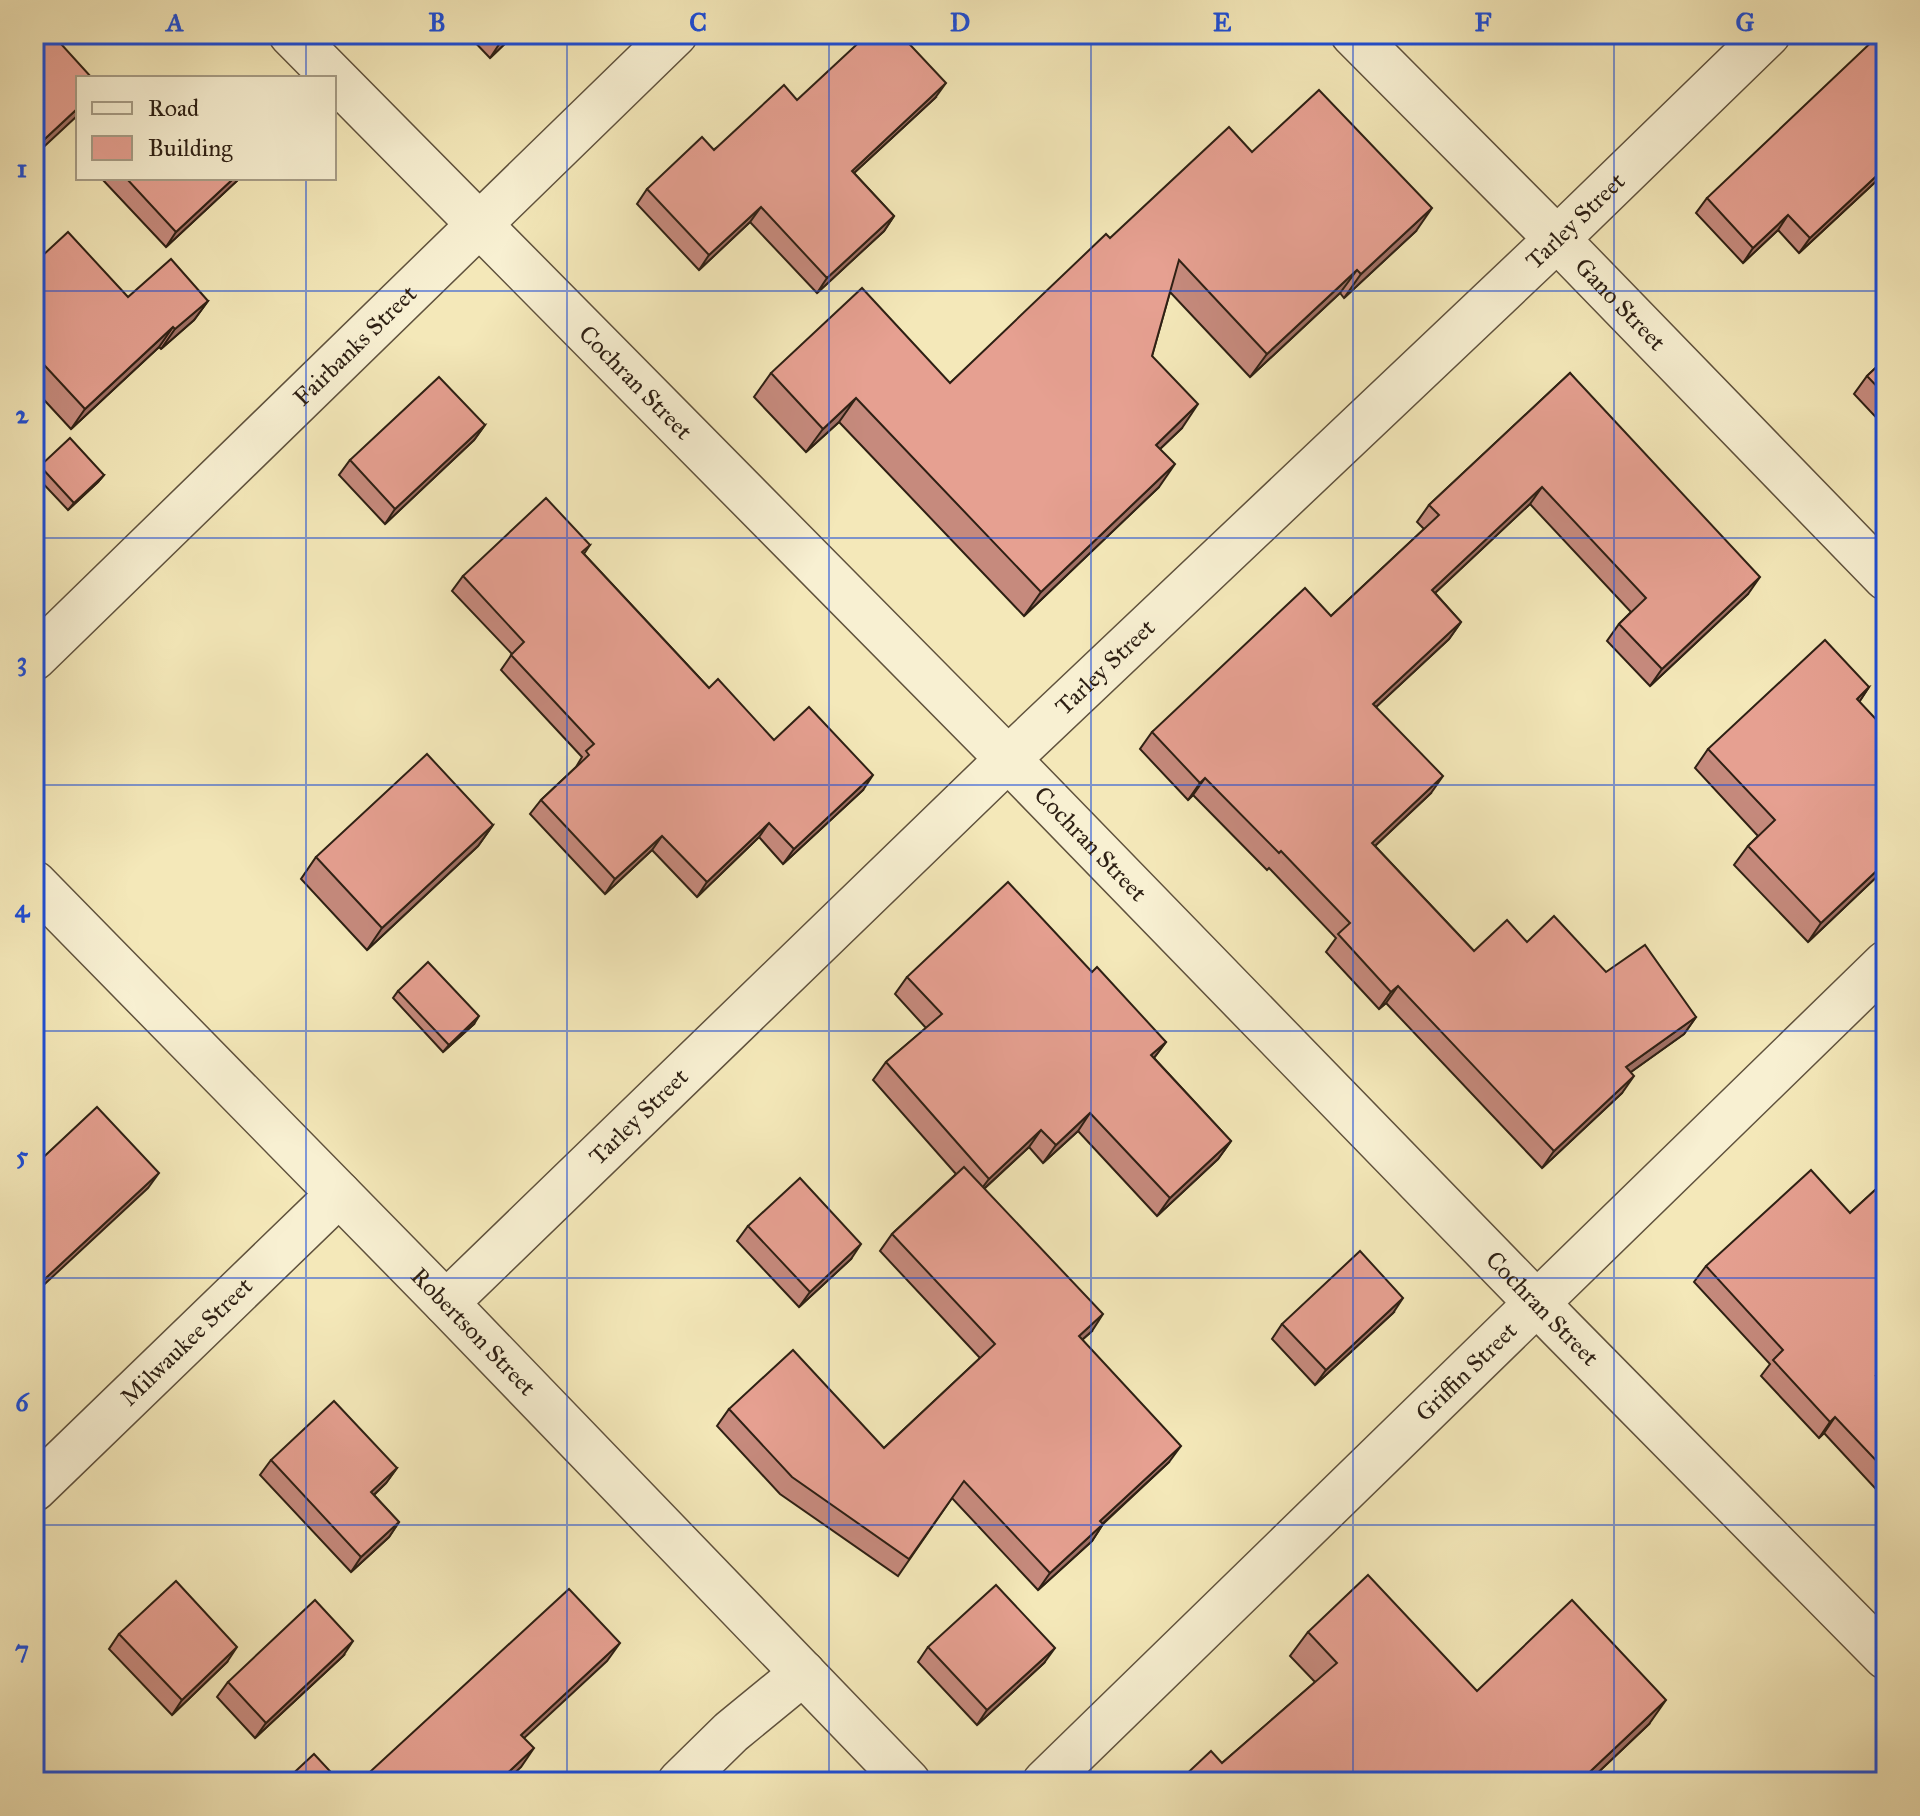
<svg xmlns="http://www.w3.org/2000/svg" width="1920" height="1816" font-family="'IM FELL Great Primer',serif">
	<rect width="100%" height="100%" fill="#f4e8b9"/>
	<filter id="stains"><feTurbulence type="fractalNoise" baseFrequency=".0025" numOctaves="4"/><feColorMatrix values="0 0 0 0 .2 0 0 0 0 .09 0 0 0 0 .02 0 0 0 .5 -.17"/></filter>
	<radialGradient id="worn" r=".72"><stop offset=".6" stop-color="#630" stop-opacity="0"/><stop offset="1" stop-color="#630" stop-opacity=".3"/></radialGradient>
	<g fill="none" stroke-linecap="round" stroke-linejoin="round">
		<defs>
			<g id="minor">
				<path id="s1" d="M291 34 1008 759 1561 1328 1886 1657"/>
				<path id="s2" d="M1353 34 1557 239 1886 578"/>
				<path id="s3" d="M34 658 675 34"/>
				<path id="s4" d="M34 883 446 1303 908 1782"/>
				<path id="s5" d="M446 1303 1008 759 1557 239 1768 34"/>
				<path id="s6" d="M34 1489 339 1194"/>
				<path d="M680 1782 731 1732 803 1673"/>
				<path id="s7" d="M1045 1782 1886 963"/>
			</g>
		</defs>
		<!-- minor casing -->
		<use href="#minor" stroke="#60523d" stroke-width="47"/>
		<!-- minor -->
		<use href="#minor" stroke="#f8f0d2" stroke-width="44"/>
	</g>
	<!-- wall -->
	<g fill="#c68a7d" stroke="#2e2014" stroke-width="2">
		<path d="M467 34H515L490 58Z"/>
		<path d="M935 98 854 173 894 216 884 231 817 293 750 222 699 270 637 204 647 189 797 100Z"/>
		<path d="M1252 152 1416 231 1344 298 1340 293 1250 377 1170 292 1152 356 1182 428 1160 449 1159 487 1024 616 839 422 806 452 754 397 771 373 950 383 1110 238Z"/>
		<path d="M1886 172 1799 253 1778 230 1743 263 1696 213 1707 198Z"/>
		<path d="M101 178H240L166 247Z"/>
		<path d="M34 250 41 257 128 297 208 301 194 320 161 349 159 347 71 429 34 389Z"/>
		<path d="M1886 358V428L1854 394 1867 376Z"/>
		<path d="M1570 373 1748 594 1650 686 1607 641 1619 624 1631 612 1530 504 1435 593 1461 622 1449 639 1376 707 1431 793 1375 846 1474 951 1527 942 1606 972 1696 1017 1684 1034 1631 1072 1622 1093 1542 1168 1386 1003 1379 1009 1326 952 1336 938 1269 868 1267 870 1193 795 1188 800 1140 749 1152 732 1331 616 1424 529 1417 522 1429 505Z"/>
		<path d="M485 425 474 440 385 524 339 475 350 460Z"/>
		<path d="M40 466 104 475 98 482 68 510 34 474Z"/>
		<path d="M590 545 584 554 709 688 774 740 863 790 783 864 759 837 697 897 652 850 605 894 530 814 541 800 576 767 582 757 501 670 512 654 452 591 463 576Z"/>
		<path d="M1869 687 1859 702 1886 868 1808 942 1734 865 1748 846 1758 836 1695 768 1708 749Z"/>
		<path d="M493 825 478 846 367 950 301 879 316 857Z"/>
		<path d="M1092 972 1166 1042 1154 1058 1231 1141 1218 1159 1157 1216 1078 1131 1043 1163 1029 1147 984 1189 1092 1331 1082 1340 1169 1462 1103 1524 1092 1541 1038 1590 952 1498 898 1576 780 1494 717 1426 729 1409 884 1448 980 1358 880 1251 892 1234 956 1174 873 1080 886 1062 926 1028 895 994 907 977Z"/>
		<path d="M398 991 474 1024 443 1052 393 998Z"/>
		<path d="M1886 1180V1380L1882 1382 1886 1386V1500L1824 1433 1819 1438 1761 1376 1770 1364 1694 1282 1706 1266 1850 1213Z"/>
		<path d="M748 1226 851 1259 799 1307 737 1241Z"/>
		<path d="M1393 1313 1315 1385 1272 1339 1282 1324Z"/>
		<path d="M271 1460 397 1468 386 1483 374 1495 399 1522 389 1537 351 1572 260 1475Z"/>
		<path d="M1308 1632 1477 1691 1649 1724 1588 1782H1178L1222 1763 1315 1682 1290 1656Z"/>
		<path d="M119 1634 227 1662 172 1715 109 1649Z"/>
		<path d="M928 1647 1044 1663 977 1725 918 1662Z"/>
		<path d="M343 1656 255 1738 217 1697 228 1682Z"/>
	</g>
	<!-- shaded-wall -->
	<g fill="#a17066" stroke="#2e2014" stroke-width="2">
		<path d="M508 34H515L490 58 504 37Z"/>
		<path d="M946 83 935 98 841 185 852 171Z"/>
		<path d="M78 108V115L34 156V149Z"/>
		<path d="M1886 167V172L1799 253 1810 238Z"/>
		<path d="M234 178H240L166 247 176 232Z"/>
		<path d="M761 207 750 222 699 270 709 255Z"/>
		<path d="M1432 208 1416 231 1344 298 1361 274Z"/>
		<path d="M1788 215 1778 230 1743 263 1753 248Z"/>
		<path d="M894 216 884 231 817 293 827 278Z"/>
		<path d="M1357 270 1340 293 1250 377 1267 354Z"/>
		<path d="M208 301 194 320 161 349 175 329Z"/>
		<path d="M173 327 159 347 71 429 85 409Z"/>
		<path d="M856 398 839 422 806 452 823 429Z"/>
		<path d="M1198 404 1182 428 1140 468 1156 445Z"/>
		<path d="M485 425 474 440 385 524 395 509Z"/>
		<path d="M1175 464 1159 487 1024 616 1041 592Z"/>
		<path d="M104 475 98 482 68 510 74 503Z"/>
		<path d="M1542 487 1530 504 1420 607 1432 590Z"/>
		<path d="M1760 577 1748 594 1650 686 1662 669Z"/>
		<path d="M1461 622 1449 639 1361 721 1373 704Z"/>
		<path d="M1869 687 1856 707 1857 699Z"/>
		<path d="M873 775 863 790 783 864 794 849Z"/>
		<path d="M1443 776 1431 793 1360 860 1372 843Z"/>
		<path d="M1205 778 1193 795 1188 800 1200 783Z"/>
		<path d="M769 823 759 837 697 897 707 882Z"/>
		<path d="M493 825 478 846 367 950 382 928Z"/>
		<path d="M662 836 652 850 605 894 615 879Z"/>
		<path d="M1886 862V868L1808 942 1821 923Z"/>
		<path d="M1398 986 1386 1003 1379 1009 1391 992Z"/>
		<path d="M479 1016 474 1024 443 1052 449 1045Z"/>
		<path d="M1696 1017 1684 1034 1614 1084 1626 1067Z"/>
		<path d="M1166 1042 1153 1059 1151 1055Z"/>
		<path d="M1634 1076 1622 1093 1542 1168 1554 1151Z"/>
		<path d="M1090 1113 1078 1131 1043 1163 1056 1145Z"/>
		<path d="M1041 1130 1029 1147 976 1196 989 1179Z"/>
		<path d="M1231 1141 1218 1159 1157 1216 1170 1198Z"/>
		<path d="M159 1173 148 1188 34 1294V1289Z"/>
		<path d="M861 1244 851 1259 799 1307 810 1292Z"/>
		<path d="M1403 1298 1393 1313 1315 1385 1326 1370Z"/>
		<path d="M1103 1314 1092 1331 1067 1353 1079 1336Z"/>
		<path d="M1886 1370V1380L1865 1392 1876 1376Z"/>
		<path d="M1835 1417 1824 1433 1819 1438 1830 1422Z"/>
		<path d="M1181 1446 1169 1462 1088 1537 1100 1521Z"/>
		<path d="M397 1468 386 1483 361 1507 371 1492Z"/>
		<path d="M399 1522 389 1537 351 1572 361 1557Z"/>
		<path d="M1103 1524 1092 1541 1038 1590 1050 1573Z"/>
		<path d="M353 1641 343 1656 255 1738 266 1723Z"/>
		<path d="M620 1643 607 1661 508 1753 521 1735Z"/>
		<path d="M237 1647 227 1662 172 1715 182 1700Z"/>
		<path d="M1055 1648 1044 1663 977 1725 987 1710Z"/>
		<path d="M1666 1700 1649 1724 1588 1782H1579Z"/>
		<path d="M534 1748 521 1767 505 1782H498Z"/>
	</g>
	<!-- building -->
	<g fill="#e6a091" stroke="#2e2014" stroke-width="2">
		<path d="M34 34H52L92 78H78V108L34 149Z"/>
		<path d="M868 34H900L946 83 852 171 894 216 827 278 761 207 709 255 647 189 702 137 714 150 784 85 797 100Z"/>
		<path d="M1880 34H1886V167L1810 238 1788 215 1753 248 1707 198Z"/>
		<path d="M1319 90 1432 208 1361 274 1357 270 1267 354 1179 260 1152 356 1198 404 1156 445 1175 464 1041 592 856 398 823 429 771 373 862 288 950 383 1106 234 1110 238 1229 127 1252 152Z"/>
		<path d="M126 178H234L176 232Z"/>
		<path d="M68 232 128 297 171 259 208 301 175 329 173 327 85 409 34 354V250L41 257Z"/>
		<path d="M1886 358V396L1867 376Z"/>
		<path d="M1570 373 1760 577 1662 669 1619 624 1646 598 1542 487 1432 590 1461 622 1373 704 1443 776 1372 843 1474 951 1507 920 1527 942 1554 916 1606 972 1645 945 1696 1017 1626 1067 1634 1076 1554 1151 1398 986 1391 992 1338 934 1350 923 1281 851 1279 853 1205 778 1200 783 1152 732 1305 588 1331 616 1439 515 1429 505Z"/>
		<path d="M439 377 485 425 395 509 350 460Z"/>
		<path d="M70 438 104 475 74 503 40 466Z"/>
		<path d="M546 498 590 545 582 552 709 688 718 679 774 740 809 707 873 775 794 849 769 823 707 882 662 836 615 879 541 800 589 755 586 751 594 744 511 655 524 642 463 576Z"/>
		<path d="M1825 640 1869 687 1857 699 1886 730V862L1821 923 1748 846 1775 820 1708 749Z"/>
		<path d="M427 754 493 825 382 928 316 857Z"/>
		<path d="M1008 882 1092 972 1097 967 1166 1042 1151 1055 1231 1141 1170 1198 1090 1113 1056 1145 1041 1130 989 1179 886 1062 942 1014 907 977Z"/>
		<path d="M428 962 479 1016 449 1045 398 991Z"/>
		<path d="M97 1107 159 1173 34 1289V1166Z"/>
		<path d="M964 1167 1103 1314 1079 1336 1181 1446 1100 1521 1103 1524 1050 1573 964 1481 909 1559 792 1477 729 1409 793 1350 884 1448 995 1344 892 1234Z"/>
		<path d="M1811 1170 1850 1213 1886 1180V1370L1876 1376 1886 1386V1471L1835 1417 1830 1422 1773 1360 1783 1350 1706 1266Z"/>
		<path d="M800 1178 861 1244 810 1292 748 1226Z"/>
		<path d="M1360 1251 1403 1298 1326 1370 1282 1324Z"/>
		<path d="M334 1401 397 1468 371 1492 399 1522 361 1557 271 1460Z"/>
		<path d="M1368 1575 1477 1691 1572 1600 1666 1700 1579 1782H1178L1211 1751 1222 1763 1337 1663 1308 1632Z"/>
		<path d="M176 1581 237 1647 182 1700 119 1634Z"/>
		<path d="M996 1585 1055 1648 987 1710 928 1647Z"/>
		<path d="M569 1589 620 1643 521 1735 534 1748 498 1782H359Z"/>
		<path d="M315 1600 353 1641 266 1723 228 1682Z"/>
		<path d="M314 1754 340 1782H284Z"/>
		<path d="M1821 1776 1826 1782H1814Z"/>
	</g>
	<!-- grid -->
	<path fill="none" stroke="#1d4ed8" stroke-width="2" stroke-opacity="0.55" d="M306 34V78M567 34V1782M829 34V1782M1091 34V1782M1353 34V1782M1614 34V1782M306 178V1782M34 291H1886M34 538H1886M34 785H1886M34 1031H1886M34 1278H1886M34 1525H1886"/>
	<g text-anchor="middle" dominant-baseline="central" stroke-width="8" stroke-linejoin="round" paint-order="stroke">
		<!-- street labels -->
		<g font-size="24" fill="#2e2014" stroke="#f8f0d2">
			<text stroke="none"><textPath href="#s5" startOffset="1564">Tarley Street</textPath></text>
			<text stroke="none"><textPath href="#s2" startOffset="380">Gano Street</textPath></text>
			<text stroke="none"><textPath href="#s3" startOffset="448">Fairbanks Street</textPath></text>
			<text stroke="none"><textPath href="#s1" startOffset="490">Cochran Street</textPath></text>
			<text stroke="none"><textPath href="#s5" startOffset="916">Tarley Street</textPath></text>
			<text stroke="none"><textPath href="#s1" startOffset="1138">Cochran Street</textPath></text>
			<text stroke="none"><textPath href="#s5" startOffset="268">Tarley Street</textPath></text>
			<text stroke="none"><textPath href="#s1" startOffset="1786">Cochran Street</textPath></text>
			<text stroke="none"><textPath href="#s4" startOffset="628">Robertson Street</textPath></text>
			<text stroke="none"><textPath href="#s6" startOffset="212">Milwaukee Street</textPath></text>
			<text stroke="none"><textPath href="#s7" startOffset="588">Griffin Street</textPath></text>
		</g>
	</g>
	<!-- margin -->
	<rect width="1920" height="1816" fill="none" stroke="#f4e8b9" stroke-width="88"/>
	<!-- legend -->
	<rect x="76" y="76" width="260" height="104" fill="#f8f0d2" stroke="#a79d86" stroke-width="2"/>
	<rect x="92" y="102" width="40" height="12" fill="#f8f0d2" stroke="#a79d86" stroke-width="2"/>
	<text x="148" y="116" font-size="24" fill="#2e2014">Road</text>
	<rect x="92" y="136" width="40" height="24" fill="#e6a091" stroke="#a79d86" stroke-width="2"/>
	<text x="148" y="156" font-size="24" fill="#2e2014">Building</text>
	<rect x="44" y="44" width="1832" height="1728" fill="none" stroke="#1d4ed8" stroke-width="3"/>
	<g font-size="26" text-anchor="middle" font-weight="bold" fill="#1d4ed8">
		<text x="175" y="31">A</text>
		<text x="437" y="31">B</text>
		<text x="698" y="31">C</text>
		<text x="960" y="31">D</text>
		<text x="1222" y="31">E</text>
		<text x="1483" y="31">F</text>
		<text x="1745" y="31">G</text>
		<text x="22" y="177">1</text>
		<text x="22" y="423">2</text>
		<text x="22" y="670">3</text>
		<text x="22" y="917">4</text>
		<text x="22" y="1164">5</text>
		<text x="22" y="1411">6</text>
		<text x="22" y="1658">7</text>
	</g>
	<rect width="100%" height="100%" filter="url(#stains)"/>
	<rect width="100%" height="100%" fill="url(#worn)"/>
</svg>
